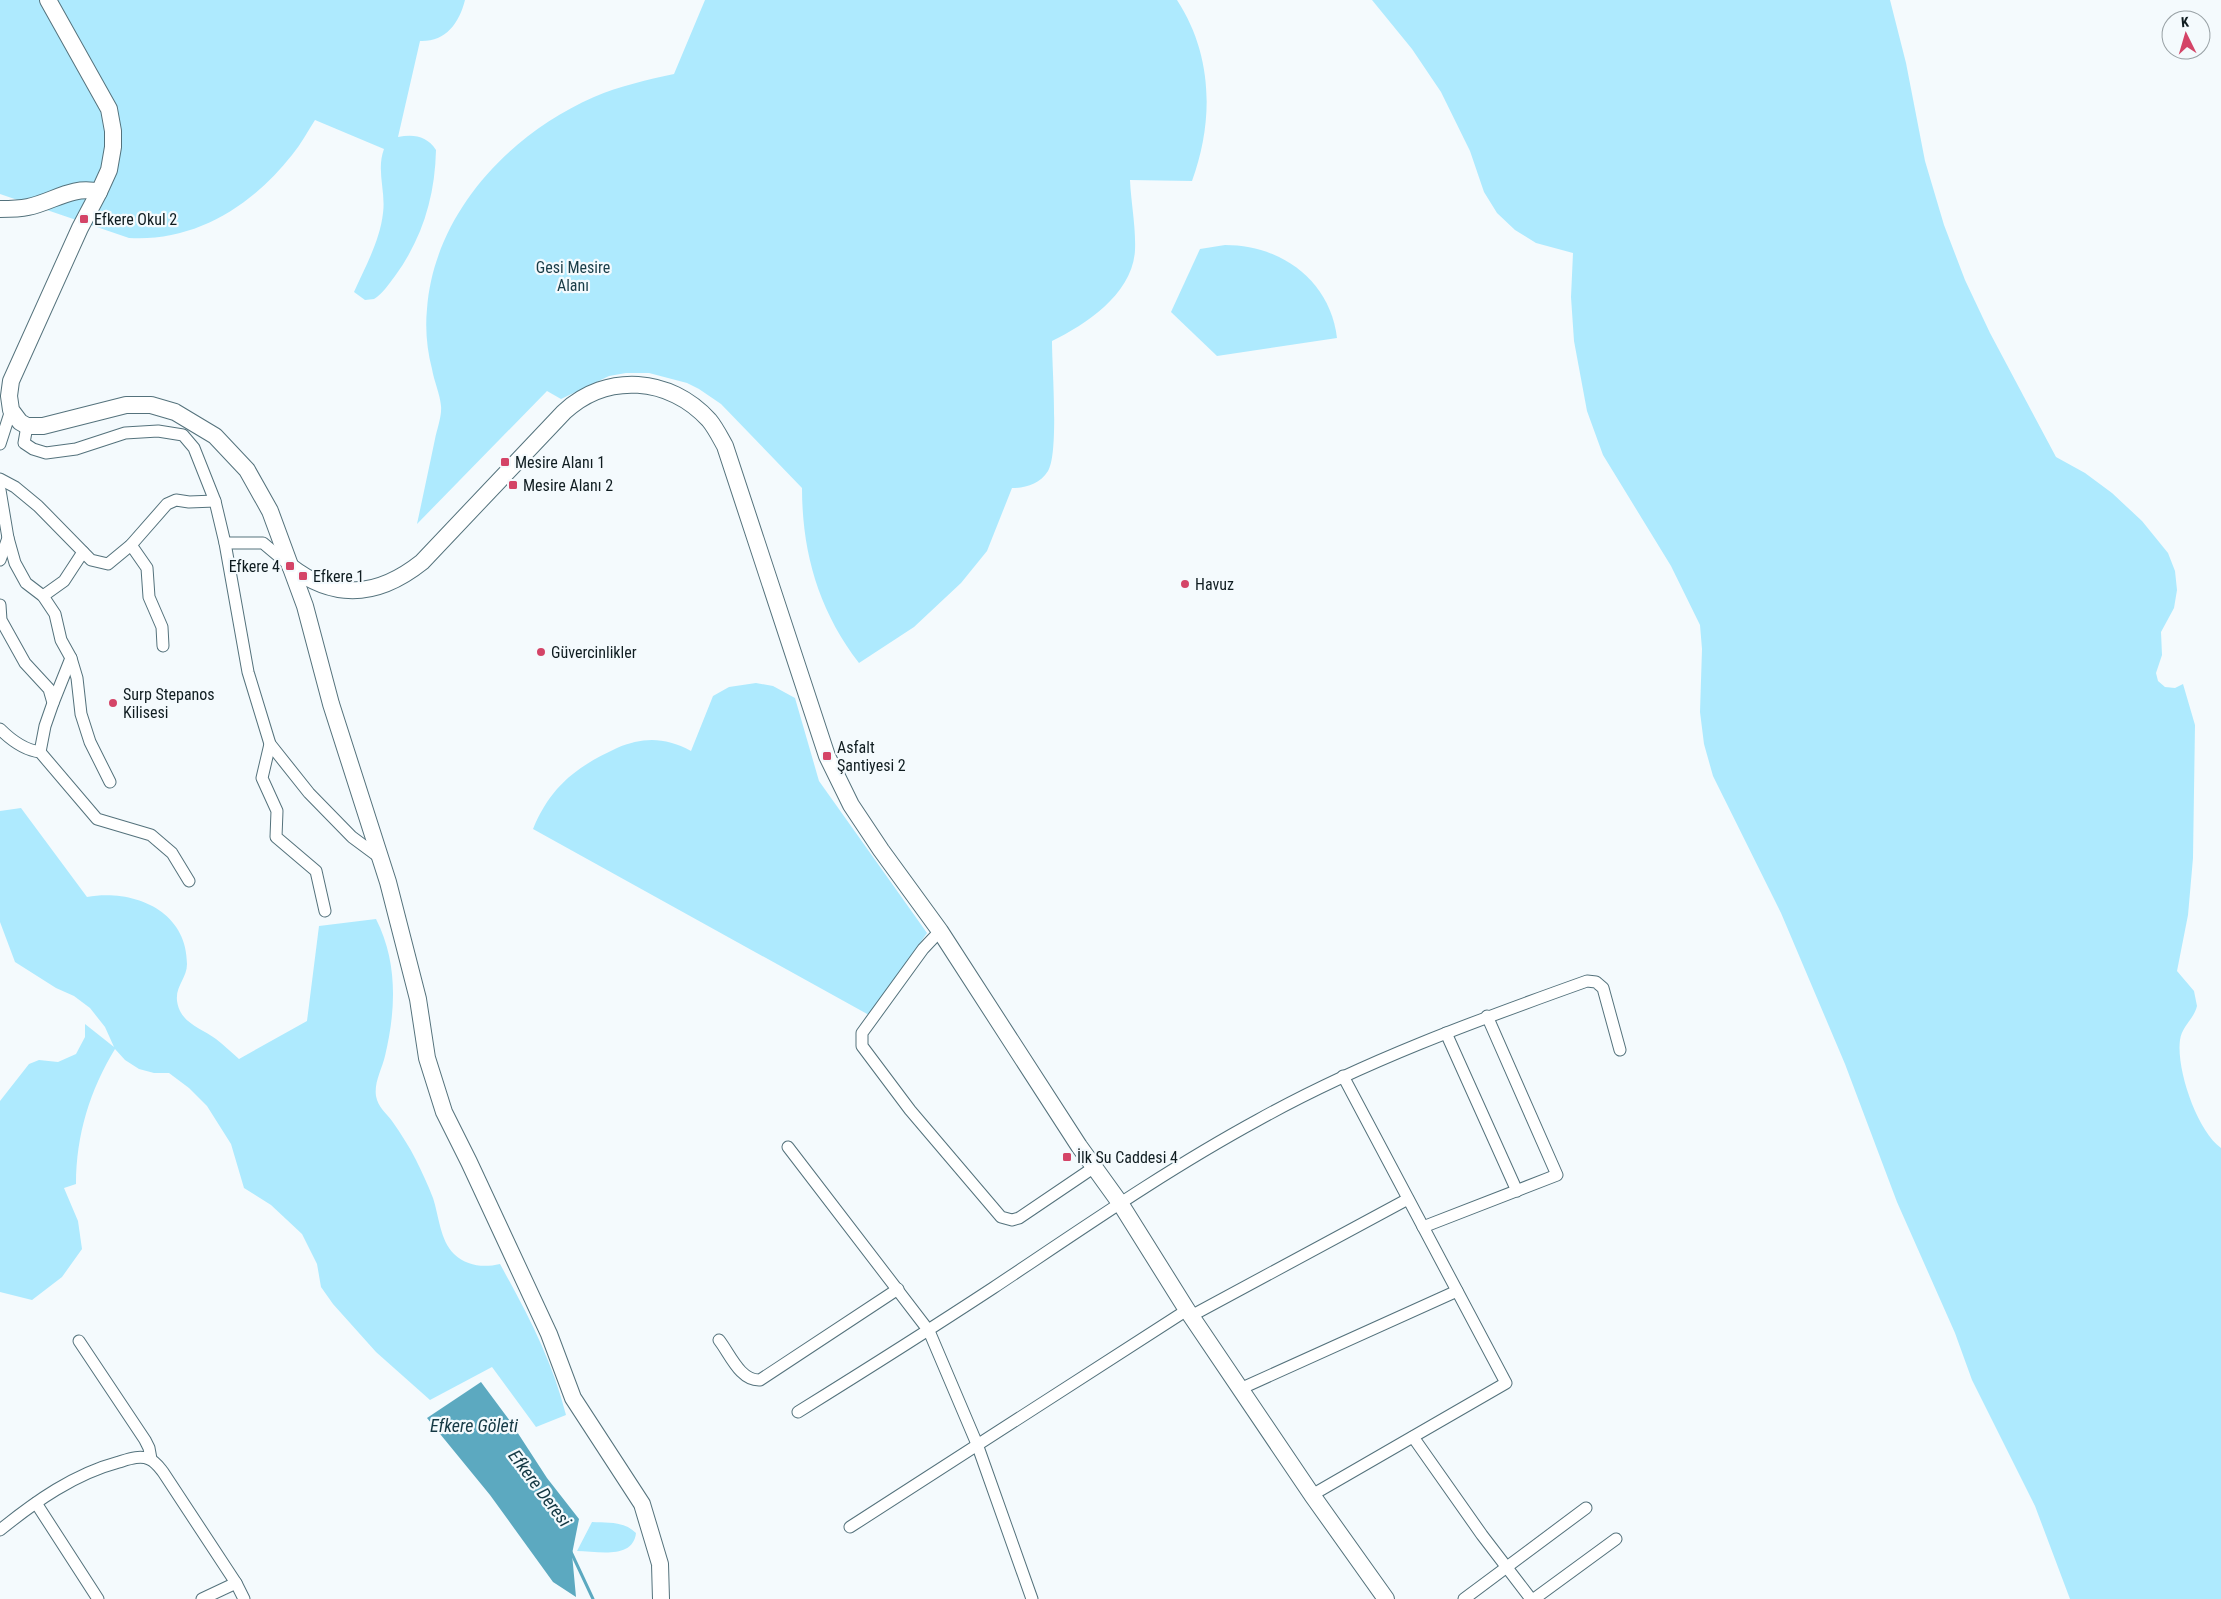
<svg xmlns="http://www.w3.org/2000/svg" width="2221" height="1599" font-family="'Roboto Condensed',sans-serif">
	<rect width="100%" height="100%" fill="#f4fafd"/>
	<!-- green -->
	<g fill="#aeeafe">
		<path d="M0 0H465C459 24 445 42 420 41L398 137C414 134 427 136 436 150 435 197 422 239 395 276 389 284 382 294 374 299L365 300 354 292C365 267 380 241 383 213 386 191 376 170 384 149L315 120C308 131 301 144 292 155 252 206 195 242 129 238L0 194Z"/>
		<path d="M705 0H1177C1213 55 1214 121 1192 181L1130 180C1131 203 1136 227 1135 250 1133 293 1087 324 1052 341 1052 367 1059 454 1048 471 1040 484 1026 488 1012 488L987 551 961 583 914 627 859 663C819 611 802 553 802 488L721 404 699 389 687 383 649 373H626L609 376 561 399 547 391 417 524C423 496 429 468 435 439 437 429 442 416 441 406 440 394 434 381 432 369 427 350 425 329 427 309 434 214 509 134 594 97 620 86 646 80 674 74Z"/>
		<path d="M1372 0H1890L1906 63 1925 161 1944 225 1965 280 1990 333 2056 457 2085 473 2112 493 2142 521 2168 553 2175 571 2177 590 2174 608 2161 632 2162 655 2156 673 2158 681 2165 687 2175 688 2183 684 2195 725 2193 858 2188 915 2177 971 2194 991 2197 1006C2194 1019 2182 1026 2180 1040 2176 1069 2197 1131 2221 1148V1599H2070L2035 1506 1972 1380 1955 1333 1897 1202 1845 1064 1781 913 1713 776 1704 744 1700 712 1702 649 1700 625 1671 566 1603 455 1587 411 1574 341 1571 297 1573 253 1536 243 1515 230 1497 213 1484 192 1470 151 1441 92 1412 49Z"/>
		<path d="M1225 245C1281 245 1330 280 1337 338L1217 356 1171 312 1200 249Z"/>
		<path d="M756 683 773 686 795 698 819 781 927 933 869 1015 533 829C551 786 576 767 617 748 643 737 665 737 691 751L713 696 729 687Z"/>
		<path d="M21 808 87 897C133 889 187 910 187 964 187 981 170 989 180 1011 187 1025 204 1030 216 1039 224 1045 231 1052 239 1059L307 1021 319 926 376 919C398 962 396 1010 385 1056 382 1069 374 1082 376 1096 378 1107 386 1113 392 1121 401 1134 409 1146 416 1160 422 1172 428 1185 433 1198 439 1216 440 1240 454 1254 467 1266 483 1268 500 1264 527 1313 552 1360 566 1415L536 1427 492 1367 430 1400 376 1352 333 1304 321 1287 317 1264 302 1234 271 1205 244 1188 231 1144 207 1106 189 1088 169 1073H154L139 1069 125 1060 115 1049C90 1090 76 1135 76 1184L64 1188 78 1221 82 1249 62 1277 32 1300 0 1292V1101L29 1064 39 1060 58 1062 76 1054 85 1037V1024L114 1047 105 1027 90 1008 74 996 56 988 15 962 0 922V811Z"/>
		<path d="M592 1522C608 1523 624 1521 636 1533 633 1560 597 1551 577 1551Z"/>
	</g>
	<!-- water -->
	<path fill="#5ca9c0" d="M481 1382 510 1421 547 1478 579 1519 572 1554 576 1597 553 1582 490 1495 427 1418Z"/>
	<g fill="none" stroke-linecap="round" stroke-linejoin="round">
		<!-- stream -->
		<path stroke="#5ca9c0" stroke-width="3" d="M571 1552 593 1599"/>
		<defs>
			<g id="street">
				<path d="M27 426 24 443 33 449 46 453 76 449 125 433 158 431 183 435 194 448 215 501 225 543 248 672 270 744 309 793 352 837 379 857"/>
				<path d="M0 444 11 410"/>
				<path d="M0 479 15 487 38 506 91 560 108 564 131 545 167 504 176 500 189 502 215 501"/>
				<path d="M0 490 8 538 0 560"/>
				<path d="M8 538 15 563 26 583 43 596 55 614 61 640 71 658 77 678 81 714 90 742 110 782"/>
				<path d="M225 543H263L288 564"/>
				<path d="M131 545 147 568 149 597 162 627 163 646"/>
				<path d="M43 596 64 581 83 552"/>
				<path d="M0 605 1 620 25 663 49 689 53 703 45 726 40 752"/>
				<path d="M53 703 71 658"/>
				<path d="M0 729C11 740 24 750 40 752L97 819 151 835 172 853 189 881"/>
				<path d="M270 744 262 778 277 811 276 837 316 871 325 911"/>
				<path d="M940 931 923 949 862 1033V1046L910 1110 1001 1217 1012 1220 1019 1218 1093 1168"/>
				<path d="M1446 1033 1517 1191"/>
				<path d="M788 1147 929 1331 977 1444 1032 1599"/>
				<path d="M1423 1227 1557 1175 1487 1016"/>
				<path d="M1191 1316 1408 1199"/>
				<path d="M719 1340C730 1354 740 1381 760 1380L898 1289"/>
				<path d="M79 1341 145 1440 149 1448 151 1459"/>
				<path d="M1240 1389 1457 1291"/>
				<path d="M798 1412C864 1371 929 1330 993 1288 1080 1230 1166 1170 1258 1120 1362 1062 1475 1021 1587 981L1596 982 1603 988 1620 1050"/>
				<path d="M1413 1437 1482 1535 1531 1599"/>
				<path d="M1312 1495 1506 1383 1343 1076"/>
				<path d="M36 1503 98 1599"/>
				<path d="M850 1527 1187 1310"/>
				<path d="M0 1530C36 1501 74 1474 119 1462 129 1459 140 1455 149 1459 155 1461 159 1467 163 1472L236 1583 244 1599"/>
				<path d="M202 1599 236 1583"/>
				<path d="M1464 1599 1586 1508"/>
				<path d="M1534 1599 1616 1539"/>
			</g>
			<g id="secondary">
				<path d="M48 0 109 109 113 131V147L109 170 99 192 80 228 11 381 9 396 11 410 20 422 27 426H43L126 405H151L175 412 215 436 247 470 270 511 305 606 331 704 388 882 418 999 427 1058 444 1112 469 1162 549 1334 573 1398 642 1504 660 1564 661 1599"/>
				<path d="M0 209C9 209 19 209 28 207 53 202 72 185 99 192"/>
				<path d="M290 566C335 601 378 597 422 562L564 412C607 372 670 377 709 420 715 427 720 437 725 446L827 756 851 805 881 850 940 931 1079 1146 1120 1203 1187 1310 1312 1495 1386 1599"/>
			</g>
		</defs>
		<!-- street casing -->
		<use href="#street" stroke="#54727c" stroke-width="13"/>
		<!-- secondary casing -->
		<use href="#secondary" stroke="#54727c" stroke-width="18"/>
		<!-- street -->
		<use href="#street" stroke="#fff" stroke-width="11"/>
		<!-- secondary -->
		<use href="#secondary" stroke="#fff" stroke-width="16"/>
	</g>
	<!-- markers -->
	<g fill="#d44467" stroke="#f4fafd" stroke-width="2">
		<rect x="79" y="214" width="10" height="10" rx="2.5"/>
		<rect x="500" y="457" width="10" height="10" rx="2.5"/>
		<rect x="508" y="480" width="10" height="10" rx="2.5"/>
		<rect x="285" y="561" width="10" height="10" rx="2.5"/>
		<rect x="298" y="571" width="10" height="10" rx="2.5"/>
		<circle cx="1185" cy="584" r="5"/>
		<circle cx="541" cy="652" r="5"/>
		<circle cx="113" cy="703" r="5"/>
		<rect x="822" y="751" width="10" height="10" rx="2.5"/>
		<rect x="1062" y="1152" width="10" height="10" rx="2.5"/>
	</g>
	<g text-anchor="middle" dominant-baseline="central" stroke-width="4.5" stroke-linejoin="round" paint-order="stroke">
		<!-- poi labels -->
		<g font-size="16" fill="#0f1c20" stroke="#f4fafd" text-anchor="start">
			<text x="94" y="219">Efkere Okul 2</text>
			<text x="515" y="462">Mesire Alanı 1</text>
			<text x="523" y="485">Mesire Alanı 2</text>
			<text x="280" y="566" text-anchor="end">Efkere 4</text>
			<text x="313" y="576">Efkere 1</text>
			<text x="1195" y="584">Havuz</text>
			<text x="551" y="652">Güvercinlikler</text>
			<text x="123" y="694">Surp Stepanos<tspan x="123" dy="18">Kilisesi</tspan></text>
			<text x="837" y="747">Asfalt<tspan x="837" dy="18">Şantiyesi 2</tspan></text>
			<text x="1077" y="1157">İlk Su Caddesi 4</text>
		</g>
		<!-- park labels -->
		<g font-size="16" fill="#183c47" stroke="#f4fafd">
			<text x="573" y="267">Gesi Mesire<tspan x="573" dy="18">Alanı</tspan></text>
		</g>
		<!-- water labels -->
		<g font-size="18" font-style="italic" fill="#143843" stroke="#f4fafd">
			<text x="474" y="1425">Efkere Göleti</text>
			<text transform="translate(540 1488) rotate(53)">Efkere Deresi</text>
		</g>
	</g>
	<!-- north arrow -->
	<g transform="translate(2186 35) rotate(355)"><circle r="24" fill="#f4fafd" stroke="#98a1a5"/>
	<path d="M0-4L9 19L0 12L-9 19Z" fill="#d44467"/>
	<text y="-8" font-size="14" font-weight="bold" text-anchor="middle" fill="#0f1c20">K</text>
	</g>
</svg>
